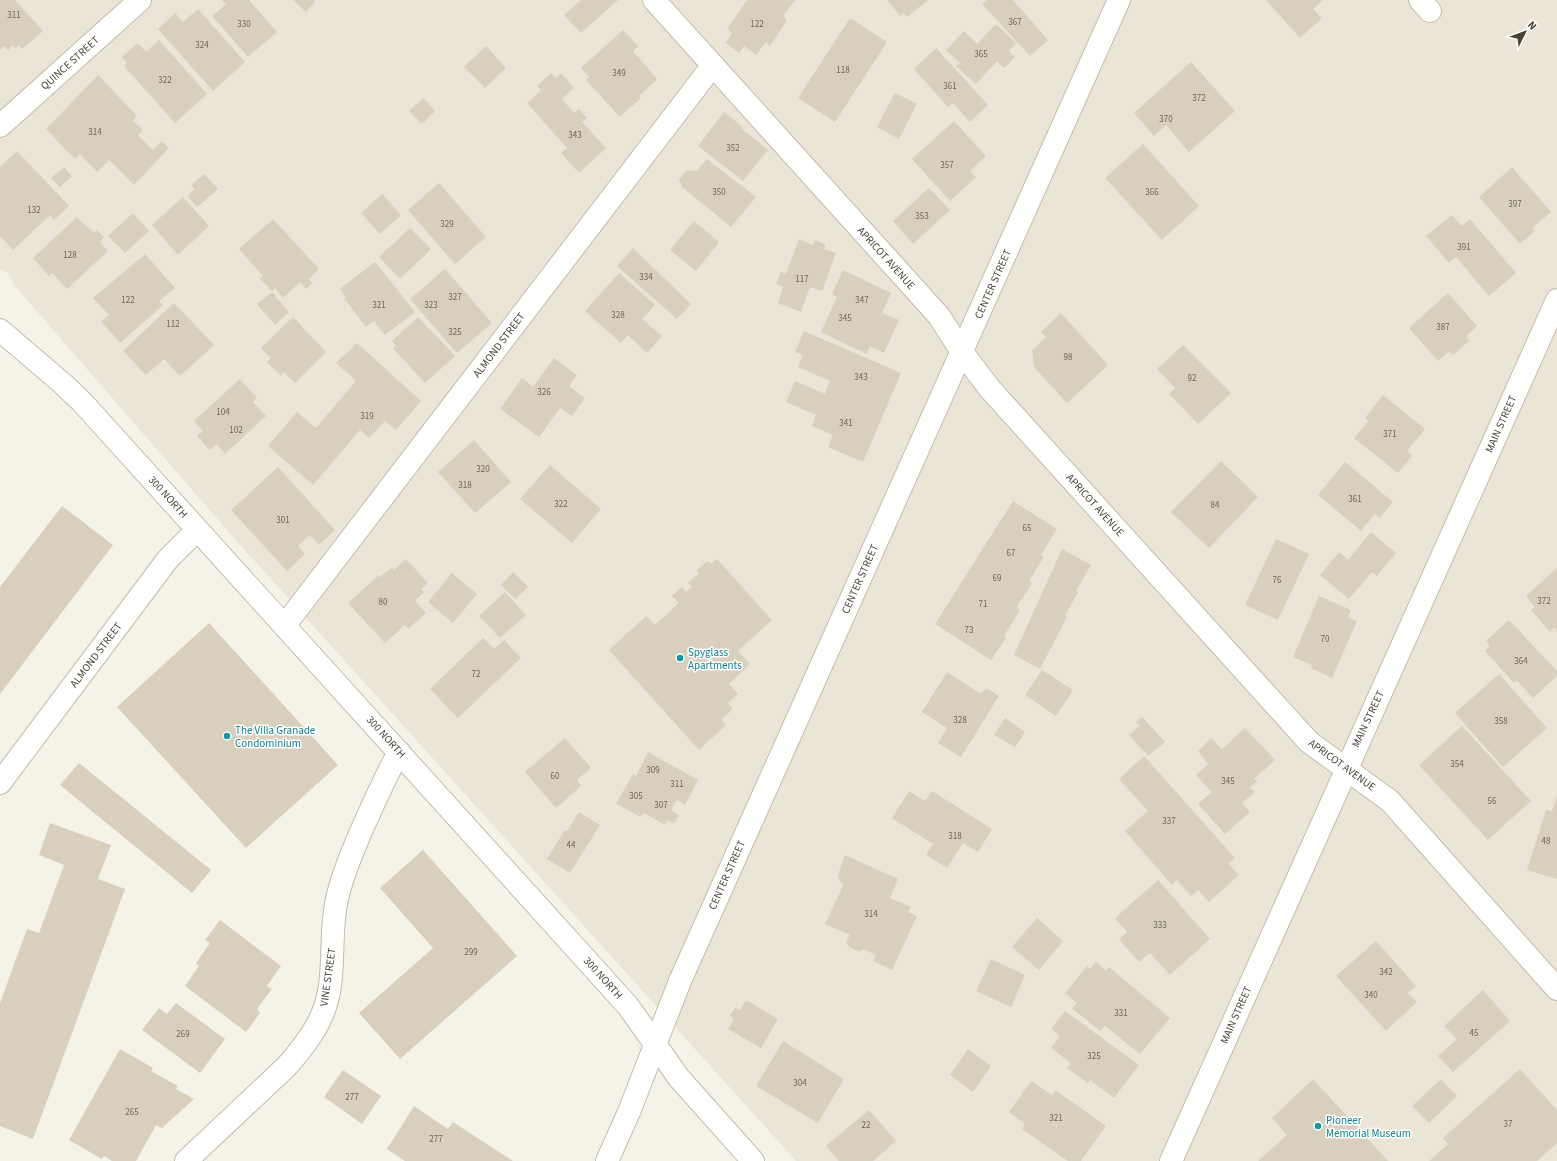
<svg xmlns="http://www.w3.org/2000/svg" width="1557" height="1161" font-family="'Source Sans 3',sans-serif">
	<rect width="100%" height="100%" fill="#f5f3e8"/>
	<!-- residential -->
	<path fill="#eae5d6" d="M0 0H1557V1161H796L233 537 14 285 9 274 0 269Z"/>
	<!-- building -->
	<g fill="#d8d0bc">
		<path d="M0 0H15L43 31 22 49 19 45 15 48 13 45 8 50 5 46 0 50Z"/>
		<path d="M222 0H249L277 32 248 57 212 16 226 4Z"/>
		<path d="M293 0H314L316 1 306 12Z"/>
		<path d="M581 0H618L581 33 564 15Z"/>
		<path d="M747 0H795L783 16 787 20 770 46 766 42 756 55 744 46 739 53 726 43 732 33 727 29Z"/>
		<path d="M887 0H928L907 17 904 13 900 16Z"/>
		<path d="M987 0H1013L1048 40 1030 56 982 4Z"/>
		<path d="M1266 0H1323L1313 9 1322 18 1300 38Z"/>
		<path d="M198 9 245 62 213 91 158 29 175 13 183 22Z"/>
		<path d="M850 18 887 42 835 122 798 98Z"/>
		<path d="M996 24 1016 43 1009 51 1015 57 1004 68 997 61 976 84 956 66 960 63 946 50 964 31 977 44Z"/>
		<path d="M623 30 638 46 633 51 657 79 639 96 641 98 620 117 586 80 589 77 581 68Z"/>
		<path d="M159 40 207 94 175 123 124 66 127 62 122 57 138 43 146 52Z"/>
		<path d="M486 46 506 68 485 88 464 67Z"/>
		<path d="M936 48 988 105 970 122 953 103 948 107 914 69Z"/>
		<path d="M1191 62 1235 111 1189 152 1166 125 1154 136 1134 113Z"/>
		<path d="M551 73 556 78 561 73 574 88 562 99 574 113 579 109 587 118 582 122 606 148 579 173 561 153 567 148 527 103 541 90 537 86Z"/>
		<path d="M98 75 137 116 133 121 143 130 138 135 153 150 162 141 169 148 134 185 109 160 97 172 80 154 75 159 46 129Z"/>
		<path d="M895 93 917 104 899 139 877 127Z"/>
		<path d="M423 98 435 111 422 124 409 111Z"/>
		<path d="M724 112 743 127 742 129 768 150 743 181 698 146Z"/>
		<path d="M954 121 986 156 970 171 976 177 950 201 912 159Z"/>
		<path d="M1143 144 1199 206 1162 240 1105 178Z"/>
		<path d="M17 151 69 206 54 220 50 215 13 250 0 236V167Z"/>
		<path d="M707 159 756 197 731 227 682 187 679 180 686 170 697 171Z"/>
		<path d="M64 167 72 176 60 187 51 178Z"/>
		<path d="M1512 167 1551 212 1532 228 1535 231 1520 244 1479 197Z"/>
		<path d="M204 174 218 189 197 207 187 196 195 189 191 185Z"/>
		<path d="M439 183 486 237 455 264 408 210Z"/>
		<path d="M929 188 950 210 913 244 893 221Z"/>
		<path d="M382 194 401 215 380 234 361 213Z"/>
		<path d="M183 197 209 226 178 255 152 225Z"/>
		<path d="M133 213 149 231 125 253 108 236Z"/>
		<path d="M1452 215 1462 226 1470 219 1516 273 1489 296 1456 257 1449 263 1426 236Z"/>
		<path d="M77 217 94 233 97 230 104 237 100 242 108 251 67 289 52 273 49 276 33 258Z"/>
		<path d="M273 219 319 269 309 279 313 283 306 289 300 282 283 298 275 288 272 291 259 278 263 276 239 249Z"/>
		<path d="M694 221 719 242 696 271 670 250Z"/>
		<path d="M410 228 431 249 400 279 379 257Z"/>
		<path d="M799 239 813 245 815 240 826 245 824 249 836 253 822 291 810 287 801 312 778 303 783 287 776 284 781 272 786 274Z"/>
		<path d="M633 248 691 304 677 319 617 266Z"/>
		<path d="M145 254 175 288 159 301 163 305 120 343 101 321 109 315 93 298Z"/>
		<path d="M375 262 415 312 385 335 374 321 366 327 344 298 346 297 340 289Z"/>
		<path d="M445 269 492 323 457 353 410 299Z"/>
		<path d="M843 270 891 293 882 313 899 320 884 353 870 346 867 354 821 332 837 297 832 294Z"/>
		<path d="M619 273 655 305 642 319 662 336 647 353 628 335 621 343 585 311Z"/>
		<path d="M272 292 289 312 275 325 257 304Z"/>
		<path d="M1448 293 1477 326 1466 337 1469 341 1453 355 1449 351 1438 361 1409 328Z"/>
		<path d="M174 303 214 345 180 376 164 359 146 375 123 351Z"/>
		<path d="M1061 313 1108 365 1067 403 1034 367 1032 350 1046 337 1041 332Z"/>
		<path d="M293 317 326 352 295 383 284 372 281 376 267 362 271 358 261 348Z"/>
		<path d="M418 317 455 356 425 383 393 348 396 346 392 341Z"/>
		<path d="M804 331 901 373 863 462 828 447 833 435 812 426 816 415 786 402 795 381 825 394 830 381 798 367 803 355 795 352Z"/>
		<path d="M357 343 421 401 396 430 385 421 369 438 360 430 313 485 268 446 297 412 316 428 356 381 336 363Z"/>
		<path d="M1183 345 1231 393 1198 424 1169 394 1175 388 1157 369Z"/>
		<path d="M554 358 577 375 569 386 585 398 572 416 560 408 539 437 500 409 522 378 533 387Z"/>
		<path d="M240 379 257 398 253 402 266 416 225 454 217 444 210 450 197 436 203 431 194 421Z"/>
		<path d="M1383 395 1425 429 1407 451 1412 456 1398 473 1354 438 1369 421 1365 418Z"/>
		<path d="M474 440 511 482 475 513 438 472Z"/>
		<path d="M1221 461 1258 497 1209 548 1171 512Z"/>
		<path d="M1345 462 1393 502 1379 518 1375 514 1361 531 1318 495Z"/>
		<path d="M550 465 601 509 572 543 520 499Z"/>
		<path d="M278 467 335 530 319 545 310 535 298 546 305 554 287 571 231 510Z"/>
		<path d="M1013 501 1057 529 1041 555 1044 557 1029 581 1032 583 1017 607 1020 610 1004 636 1006 638 991 660 935 624Z"/>
		<path d="M62 506 113 545 0 694V587Z"/>
		<path d="M1371 532 1396 553 1377 576 1372 572 1349 599 1320 575 1339 552 1348 560Z"/>
		<path d="M1276 539 1309 554 1278 620 1245 605Z"/>
		<path d="M1062 549 1091 565 1076 591 1078 592 1065 616 1067 617 1040 669 1014 655Z"/>
		<path d="M406 559 428 583 421 589 424 592 415 601 426 613 408 629 405 625 385 643 348 603 379 575 380 577 392 567 394 570Z"/>
		<path d="M717 559 772 620 738 651 750 664 729 684 738 694 728 703 733 709 721 720 726 725 699 750 609 650 646 616 655 625 679 603 672 596 682 587 686 592 692 587 688 583 699 573 696 571 707 561 711 564Z"/>
		<path d="M1557 568V632L1554 628 1550 632 1531 610 1535 607 1526 596Z"/>
		<path d="M513 572 528 587 515 599 501 585Z"/>
		<path d="M452 573 477 594 453 623 428 602Z"/>
		<path d="M505 592 526 615 500 638 479 616Z"/>
		<path d="M1319 596 1351 610 1348 617 1357 621 1332 678 1311 668 1312 665 1293 657Z"/>
		<path d="M1509 620 1557 671V676L1533 698 1516 680 1514 683 1485 651 1490 646 1486 641Z"/>
		<path d="M209 623 338 765 246 848 117 707Z"/>
		<path d="M483 638 494 649 504 640 521 658 458 718 430 689Z"/>
		<path d="M1042 670 1073 690 1056 716 1025 695Z"/>
		<path d="M947 672 981 694 986 688 999 696 961 757 938 743 947 728 922 712Z"/>
		<path d="M1499 674 1547 728 1503 767 1455 713Z"/>
		<path d="M1142 717 1165 742 1148 756 1129 735 1140 726 1136 722Z"/>
		<path d="M1005 718 1025 732 1015 747 994 735Z"/>
		<path d="M1462 726 1531 801 1488 840 1419 765Z"/>
		<path d="M1245 728 1275 760 1254 779 1257 782 1250 787 1255 792 1242 803 1250 812 1225 834 1198 804 1212 792 1196 775 1208 764 1198 751 1211 738 1222 749Z"/>
		<path d="M565 738 591 768 577 780 581 786 556 808 525 772Z"/>
		<path d="M648 752 698 780 685 805 677 800 671 810 679 815 674 823 667 820 665 825 644 813 641 817 616 804 633 774 636 776Z"/>
		<path d="M1144 756 1235 858 1228 863 1239 875 1209 902 1198 890 1191 896 1177 880 1172 885 1125 831 1148 811 1119 779Z"/>
		<path d="M79 763 211 870 192 893 60 785Z"/>
		<path d="M909 791 925 801 932 791 992 829 978 852 963 843 947 868 926 855 933 844 892 818Z"/>
		<path d="M1557 796V879L1527 870 1546 810 1552 811Z"/>
		<path d="M579 812 600 825 570 873 547 859 565 830 567 831Z"/>
		<path d="M50 823 111 845 98 879 125 889 33 1139 0 1126V1003L27 929 39 933 64 865 39 855Z"/>
		<path d="M423 850 517 956 400 1059 359 1013 433 948 380 888Z"/>
		<path d="M845 855 898 879 890 898 911 907 908 912 917 916 892 970 873 961 876 955 863 949 859 952 849 947 846 942 850 935 825 924 844 884 840 882 838 875Z"/>
		<path d="M1158 880 1210 939 1170 975 1150 953 1139 962 1119 939 1127 932 1115 918Z"/>
		<path d="M1037 918 1063 941 1039 970 1012 947Z"/>
		<path d="M220 920 281 966 267 986 272 989 257 1009 260 1013 246 1032 185 986 199 966 196 963 210 943 205 940Z"/>
		<path d="M1376 941 1416 986 1408 993 1417 1002 1386 1031 1336 976Z"/>
		<path d="M991 959 1025 975 1011 1007 976 991Z"/>
		<path d="M1096 962 1106 971 1109 967 1170 1018 1140 1054 1105 1026 1100 1031 1072 1008 1077 1003 1065 993 1087 966 1090 969Z"/>
		<path d="M1483 990 1510 1021 1453 1072 1438 1056 1457 1039 1444 1026Z"/>
		<path d="M746 1000 778 1019 761 1048 728 1029 734 1019 730 1016 735 1008 740 1010Z"/>
		<path d="M176 1003 225 1039 200 1073 142 1030 159 1008 167 1014Z"/>
		<path d="M1065 1011 1139 1065 1114 1098 1090 1080 1088 1083 1067 1068 1071 1063 1051 1048 1060 1036 1051 1029Z"/>
		<path d="M783 1041 844 1079 818 1123 756 1086Z"/>
		<path d="M120 1049 153 1068 151 1071 178 1086 176 1089 194 1099 162 1128 156 1125 136 1161H112L104 1156 102 1159 69 1140Z"/>
		<path d="M968 1049 991 1066 973 1092 950 1075Z"/>
		<path d="M1520 1069 1557 1110V1143L1537 1161H1429L1448 1144 1443 1138Z"/>
		<path d="M343 1070 381 1096 362 1124 324 1097Z"/>
		<path d="M1313 1079 1388 1161H1258L1287 1135 1272 1118Z"/>
		<path d="M1441 1079 1457 1096 1429 1123 1412 1106Z"/>
		<path d="M1031 1081 1052 1095 1055 1090 1106 1126 1081 1161H1068L1022 1129 1025 1124 1009 1112Z"/>
		<path d="M414 1106 448 1129 453 1122 513 1161H405L387 1149Z"/>
		<path d="M869 1110 896 1141 873 1161H839L826 1146Z"/>
	</g>
	<g fill="none" stroke-linecap="round" stroke-linejoin="round">
		<defs>
			<g id="street">
				<path d="M654 0 939 316 962 352 990 389 1309 742 1390 801 1557 989"/>
				<path d="M1420 0 1430 11"/>
				<path d="M0 126 140 0"/>
				<path d="M0 330 62 383 82 402 628 1006 679 1078 753 1161"/>
				<path d="M285 625 713 65"/>
				<path d="M0 783 168 559 197 530"/>
				<path d="M186 1161 287 1066C301 1050 314 1034 322 1015 337 981 329 940 336 904 341 878 352 853 362 829 374 803 385 777 399 752"/>
				<path d="M607 1161 629 1112 680 981 1119 0"/>
				<path d="M1171 1161 1557 300"/>
			</g>
		</defs>
		<!-- street casing -->
		<use href="#street" stroke="#c2bca9" stroke-width="24"/>
		<!-- street -->
		<use href="#street" stroke="#fff" stroke-width="22"/>
	</g>
	<!-- markers -->
	<g fill="#0f9aa8" stroke="#fff" stroke-width="1.5">
		<circle cx="680" cy="658" r="4"/>
		<circle cx="227" cy="736" r="4"/>
		<circle cx="1318" cy="1126" r="4"/>
	</g>
	<g text-anchor="middle" dominant-baseline="central" stroke-width="3" stroke-linejoin="round" paint-order="stroke">
		<!-- number labels -->
		<g font-size="9" fill="#6e6758">
			<text x="14" y="15">311</text>
			<text x="1015" y="22">367</text>
			<text x="244" y="24">330</text>
			<text x="757" y="24">122</text>
			<text x="202" y="45">324</text>
			<text x="981" y="54">365</text>
			<text x="843" y="70">118</text>
			<text x="619" y="73">349</text>
			<text x="165" y="80">322</text>
			<text x="950" y="86">361</text>
			<text x="1199" y="98">372</text>
			<text x="1166" y="119">370</text>
			<text x="95" y="132">314</text>
			<text x="575" y="135">343</text>
			<text x="733" y="148">352</text>
			<text x="947" y="165">357</text>
			<text x="719" y="192">350</text>
			<text x="1152" y="192">366</text>
			<text x="1515" y="204">397</text>
			<text x="34" y="210">132</text>
			<text x="922" y="216">353</text>
			<text x="447" y="224">329</text>
			<text x="1464" y="247">391</text>
			<text x="70" y="255">128</text>
			<text x="646" y="277">334</text>
			<text x="802" y="279">117</text>
			<text x="455" y="297">327</text>
			<text x="128" y="300">122</text>
			<text x="862" y="300">347</text>
			<text x="379" y="305">321</text>
			<text x="431" y="305">323</text>
			<text x="618" y="315">328</text>
			<text x="845" y="318">345</text>
			<text x="173" y="324">112</text>
			<text x="1443" y="327">387</text>
			<text x="455" y="332">325</text>
			<text x="1068" y="357">98</text>
			<text x="861" y="377">343</text>
			<text x="1192" y="378">92</text>
			<text x="544" y="392">326</text>
			<text x="223" y="412">104</text>
			<text x="367" y="416">319</text>
			<text x="846" y="423">341</text>
			<text x="236" y="430">102</text>
			<text x="1390" y="434">371</text>
			<text x="483" y="469">320</text>
			<text x="465" y="485">318</text>
			<text x="1355" y="499">361</text>
			<text x="561" y="504">322</text>
			<text x="1215" y="505">84</text>
			<text x="283" y="520">301</text>
			<text x="1027" y="528">65</text>
			<text x="1011" y="553">67</text>
			<text x="997" y="578">69</text>
			<text x="1277" y="580">76</text>
			<text x="1544" y="601">372</text>
			<text x="383" y="602">80</text>
			<text x="983" y="604">71</text>
			<text x="969" y="630">73</text>
			<text x="1325" y="639">70</text>
			<text x="1521" y="661">364</text>
			<text x="476" y="674">72</text>
			<text x="960" y="720">328</text>
			<text x="1501" y="721">358</text>
			<text x="1457" y="764">354</text>
			<text x="653" y="770">309</text>
			<text x="555" y="776">60</text>
			<text x="1228" y="781">345</text>
			<text x="677" y="784">311</text>
			<text x="636" y="796">305</text>
			<text x="1492" y="801">56</text>
			<text x="661" y="805">307</text>
			<text x="1169" y="821">337</text>
			<text x="955" y="836">318</text>
			<text x="1546" y="841">48</text>
			<text x="571" y="845">44</text>
			<text x="871" y="914">314</text>
			<text x="1160" y="925">333</text>
			<text x="471" y="952">299</text>
			<text x="1386" y="972">342</text>
			<text x="1371" y="995">340</text>
			<text x="1121" y="1013">331</text>
			<text x="1474" y="1033">45</text>
			<text x="183" y="1034">269</text>
			<text x="1094" y="1056">325</text>
			<text x="800" y="1083">304</text>
			<text x="352" y="1097">277</text>
			<text x="132" y="1112">265</text>
			<text x="1056" y="1118">321</text>
			<text x="1508" y="1124">37</text>
			<text x="866" y="1125">22</text>
			<text x="436" y="1139">277</text>
		</g>
		<!-- street labels -->
		<g font-size="11" fill="#4a4436" stroke="#fff">
			<text transform="translate(70 63) rotate(-42)">QUINCE STREET</text>
			<text transform="translate(886 258) rotate(48)">APRICOT AVENUE</text>
			<text transform="translate(993 284) rotate(-66)">CENTER STREET</text>
			<text transform="translate(499 345) rotate(-53)">ALMOND STREET</text>
			<text transform="translate(1501 424) rotate(-66)">MAIN STREET</text>
			<text transform="translate(168 497) rotate(48)">300 NORTH</text>
			<text transform="translate(1095 505) rotate(48)">APRICOT AVENUE</text>
			<text transform="translate(860 579) rotate(-66)">CENTER STREET</text>
			<text transform="translate(96 655) rotate(-53)">ALMOND STREET</text>
			<text transform="translate(1368 719) rotate(-65)">MAIN STREET</text>
			<text transform="translate(386 737) rotate(48)">300 NORTH</text>
			<text transform="translate(1342 765) rotate(36)">APRICOT AVENUE</text>
			<text transform="translate(727 875) rotate(-66)">CENTER STREET</text>
			<text transform="translate(328 977) rotate(-82)">VINE STREET</text>
			<text transform="translate(603 978) rotate(48)">300 NORTH</text>
			<text transform="translate(1236 1015) rotate(-66)">MAIN STREET</text>
		</g>
		<!-- culture labels -->
		<g font-size="11" fill="#0d838f" stroke="#fff" text-anchor="start">
			<text x="688" y="652">Spyglass<tspan x="688" dy="13">Apartments</tspan></text>
			<text x="235" y="730">The Villa Granade<tspan x="235" dy="13">Condominium</tspan></text>
			<text x="1326" y="1120">Pioneer<tspan x="1326" dy="13">Memorial Museum</tspan></text>
		</g>
	</g>
	<!-- north arrow -->
	<g transform="translate(1525 32) rotate(48)" stroke="#ffffff" stroke-width="3" paint-order="stroke">
	<path d="M0-3L7 15L0 10L-7 15Z" fill="#4a4436"/>
	<text y="-6" font-size="11" font-weight="bold" text-anchor="middle" fill="#4a4436">N</text>
	</g>
</svg>
